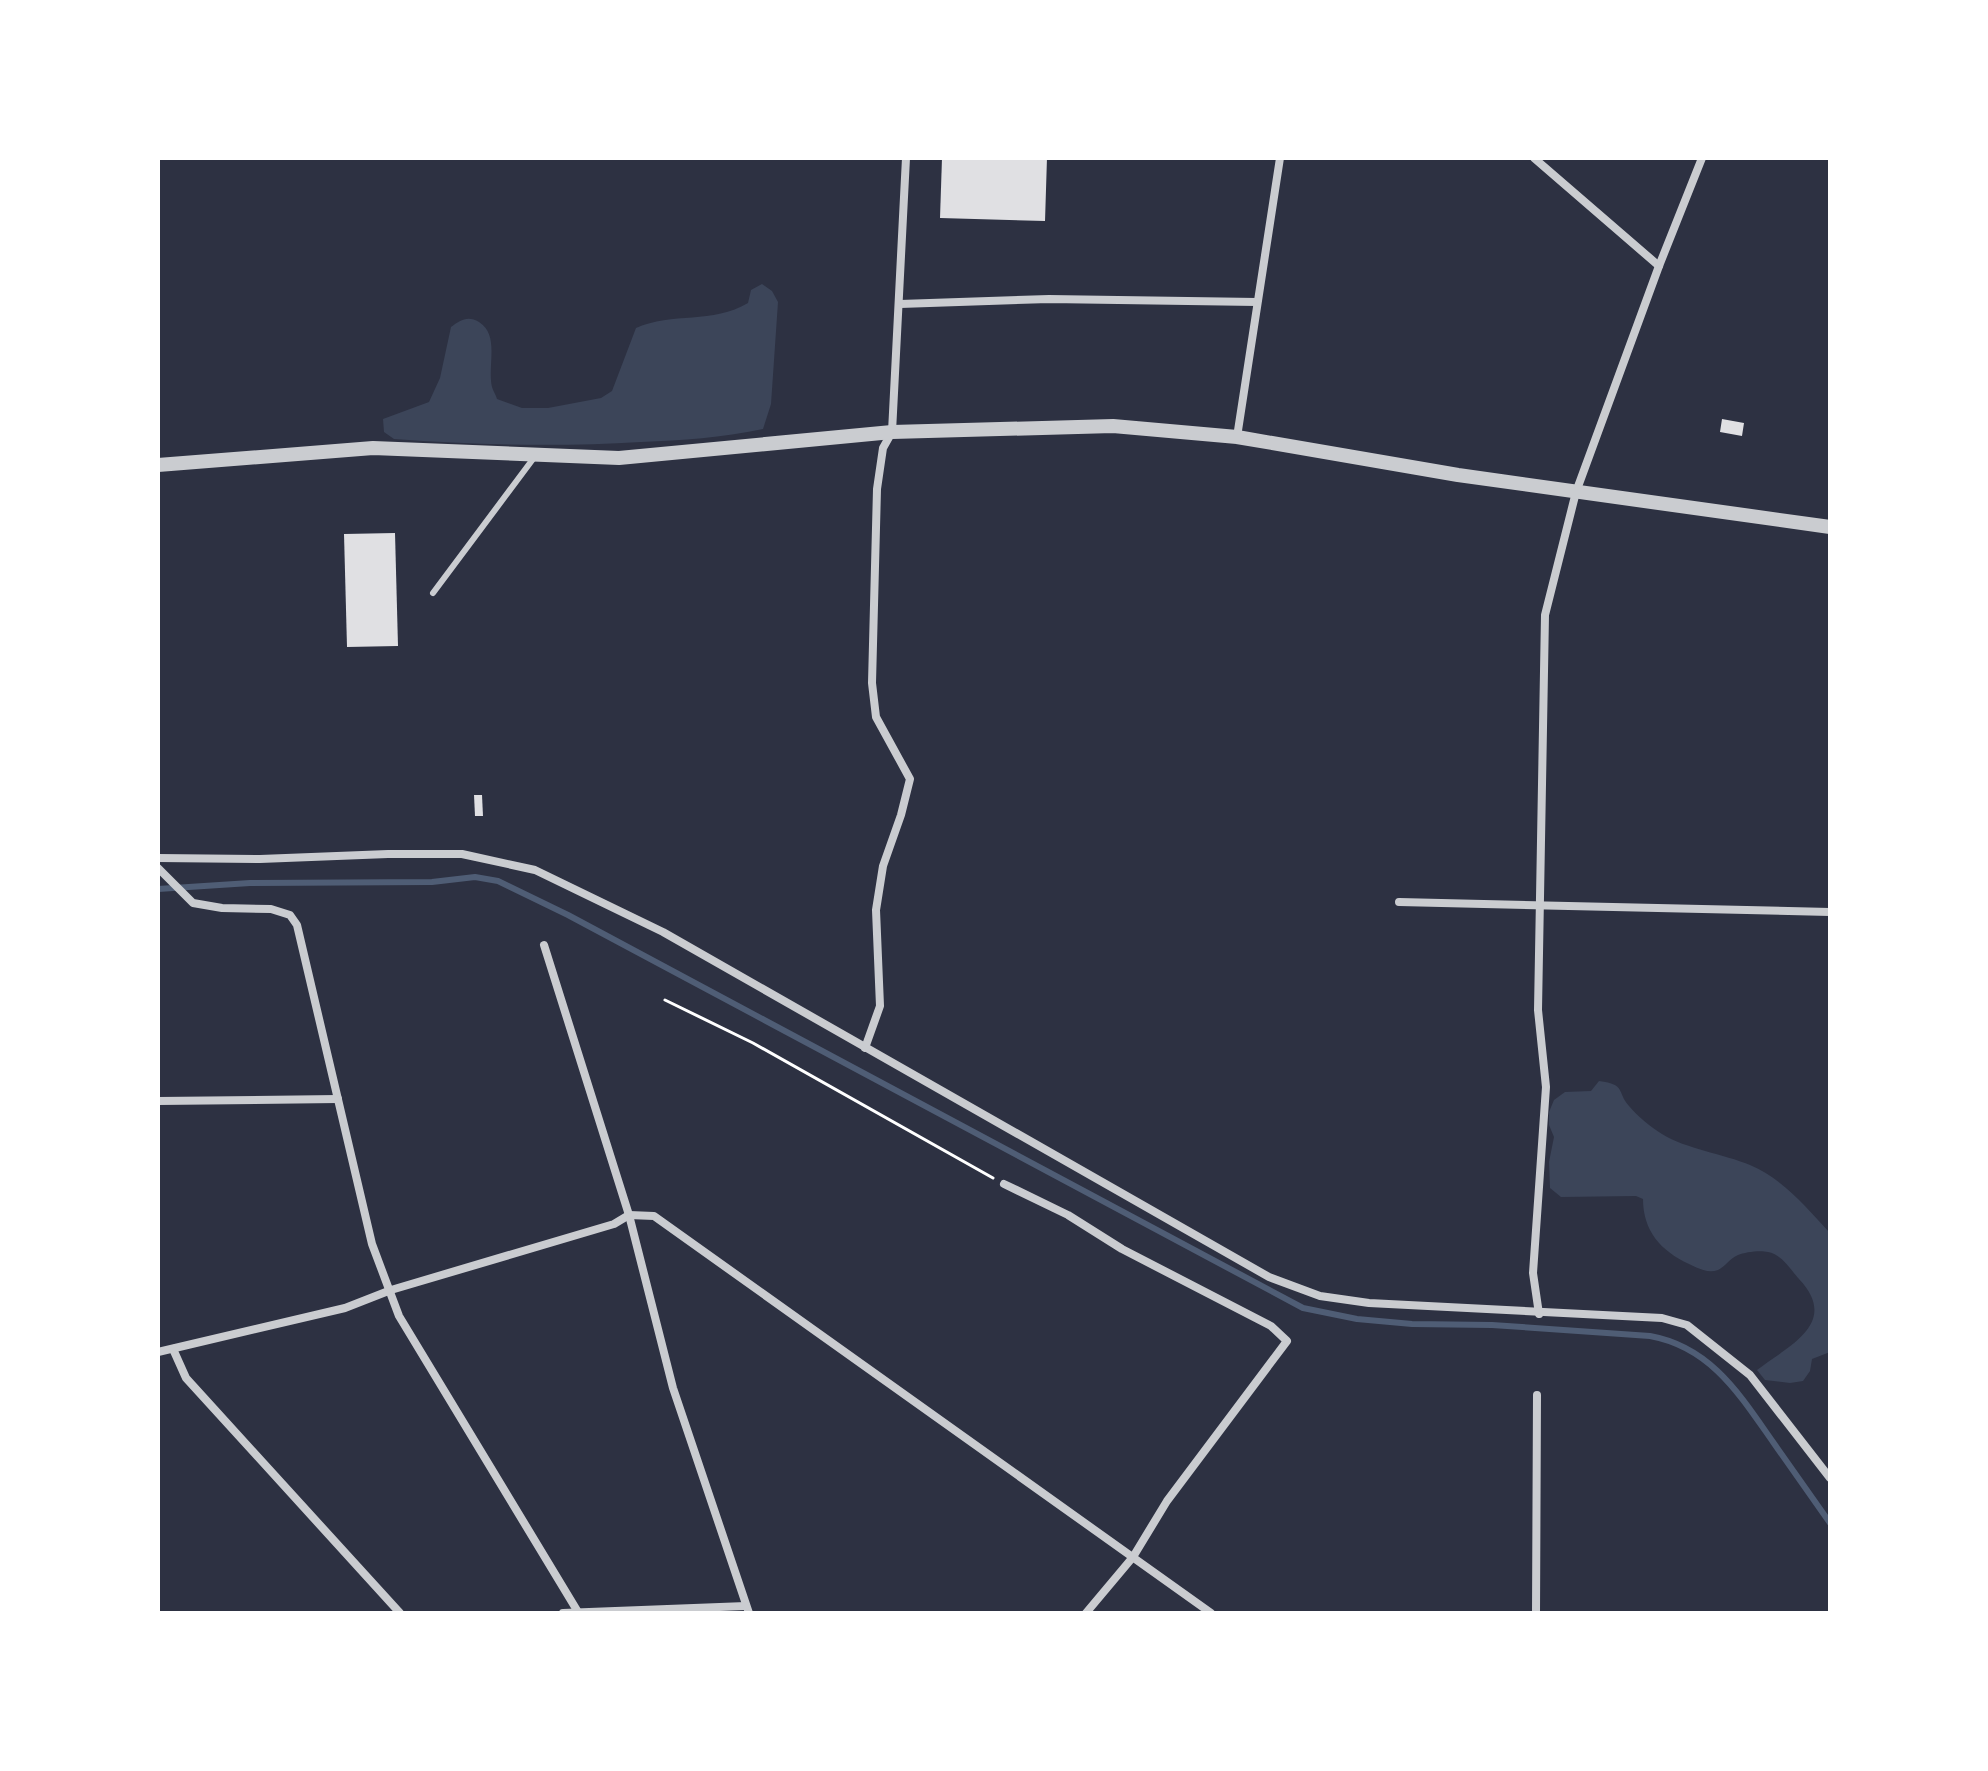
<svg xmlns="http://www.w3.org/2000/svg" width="1988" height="1771" font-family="Arial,sans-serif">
	<rect width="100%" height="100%" fill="#2d3142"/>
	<!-- green -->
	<g fill="#3c4559">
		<path d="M762 284 772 291 778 302 771 404 763 429C721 438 683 440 641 442 558 447 477 445 394 439L384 432 383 419 429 402 440 378 451 327C460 320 468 315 479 322 500 335 487 366 492 387 493 391 496 395 497 399L522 408H548L601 398 612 391 636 328C672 312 713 324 748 303L751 290Z"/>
		<path d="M1599 1081C1627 1085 1616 1091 1629 1106 1638 1117 1651 1127 1662 1134 1686 1149 1724 1154 1750 1165 1783 1179 1806 1207 1830 1233V1352L1812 1359 1810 1371 1803 1381 1790 1383 1765 1380 1757 1370C1790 1345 1840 1323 1799 1279 1791 1270 1781 1254 1768 1252 1760 1250 1745 1252 1738 1255 1730 1258 1725 1267 1718 1270 1708 1274 1698 1268 1689 1264 1661 1251 1643 1231 1643 1199L1636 1196 1561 1197 1550 1188 1549 1162 1554 1137 1549 1125V1112L1554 1100 1565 1092 1591 1091Z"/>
	</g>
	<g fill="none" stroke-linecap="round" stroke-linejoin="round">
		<!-- stream -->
		<path stroke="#4f5d75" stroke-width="6" d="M158 889 250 883 432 882 475 877 498 881 568 915 1303 1308 1357 1319 1412 1324 1492 1325 1650 1336C1711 1347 1740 1395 1773 1442 1792 1469 1811 1496 1830 1523"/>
	</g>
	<!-- building -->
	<g fill="#e0e0e3">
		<path d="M942 158H1047L1045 221 940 218Z"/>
		<path d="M1722 419 1744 423 1742 436 1720 432Z"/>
		<path d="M395 533 398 646 347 647 344 534Z"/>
		<path d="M474 795H482L483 816H475Z"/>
	</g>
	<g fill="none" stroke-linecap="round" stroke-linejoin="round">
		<!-- path -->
		<path stroke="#fff" stroke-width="3" d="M665 1000 753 1043 993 1178"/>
		<!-- service -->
		<path stroke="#caccd0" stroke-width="6" d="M433 593 536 455"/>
		<!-- minor -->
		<g stroke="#caccd0" stroke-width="8">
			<path d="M1534 158 1659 266"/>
			<path d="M900 304 1049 299 1257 302"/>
			<path d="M1237 437 1280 158"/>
			<path d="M158 858 260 859 388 854H462L535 870 663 932 1269 1277 1320 1296 1369 1303 1662 1318 1687 1325 1750 1375 1830 1478"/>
			<path d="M158 868 193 903 222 908 271 909 290 915 297 925 372 1244 399 1316 578 1612"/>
			<path d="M1399 902 1830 912"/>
			<path d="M544 945 629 1215 673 1388 749 1613"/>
			<path d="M865 1048 880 1006 876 910 883 866 901 815 910 779 876 717 872 683 877 489 883 448 892 432 906 158"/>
			<path d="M158 1101 338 1099"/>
			<path d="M1004 1184 1068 1215 1122 1249 1271 1326 1287 1341 1167 1501 1133 1557 1086 1613"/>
			<path d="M1539 1314 1533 1273 1546 1087 1538 1010 1545 615 1576 492 1659 266 1702 158"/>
			<path d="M173 1349 186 1378 400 1613"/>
			<path d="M158 1352 345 1308 391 1290 614 1224 629 1215 654 1216 1211 1613"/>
			<path d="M563 1613 746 1606"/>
			<path d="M1536 1613 1537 1395"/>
		</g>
		<!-- tertiary -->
		<path stroke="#caccd0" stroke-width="14" d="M158 465 373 448 619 458 892 432 1113 426 1237 437 1458 475 1830 527"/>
	</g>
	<!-- border -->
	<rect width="1988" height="1771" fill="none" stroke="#ffffff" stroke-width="320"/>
</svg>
